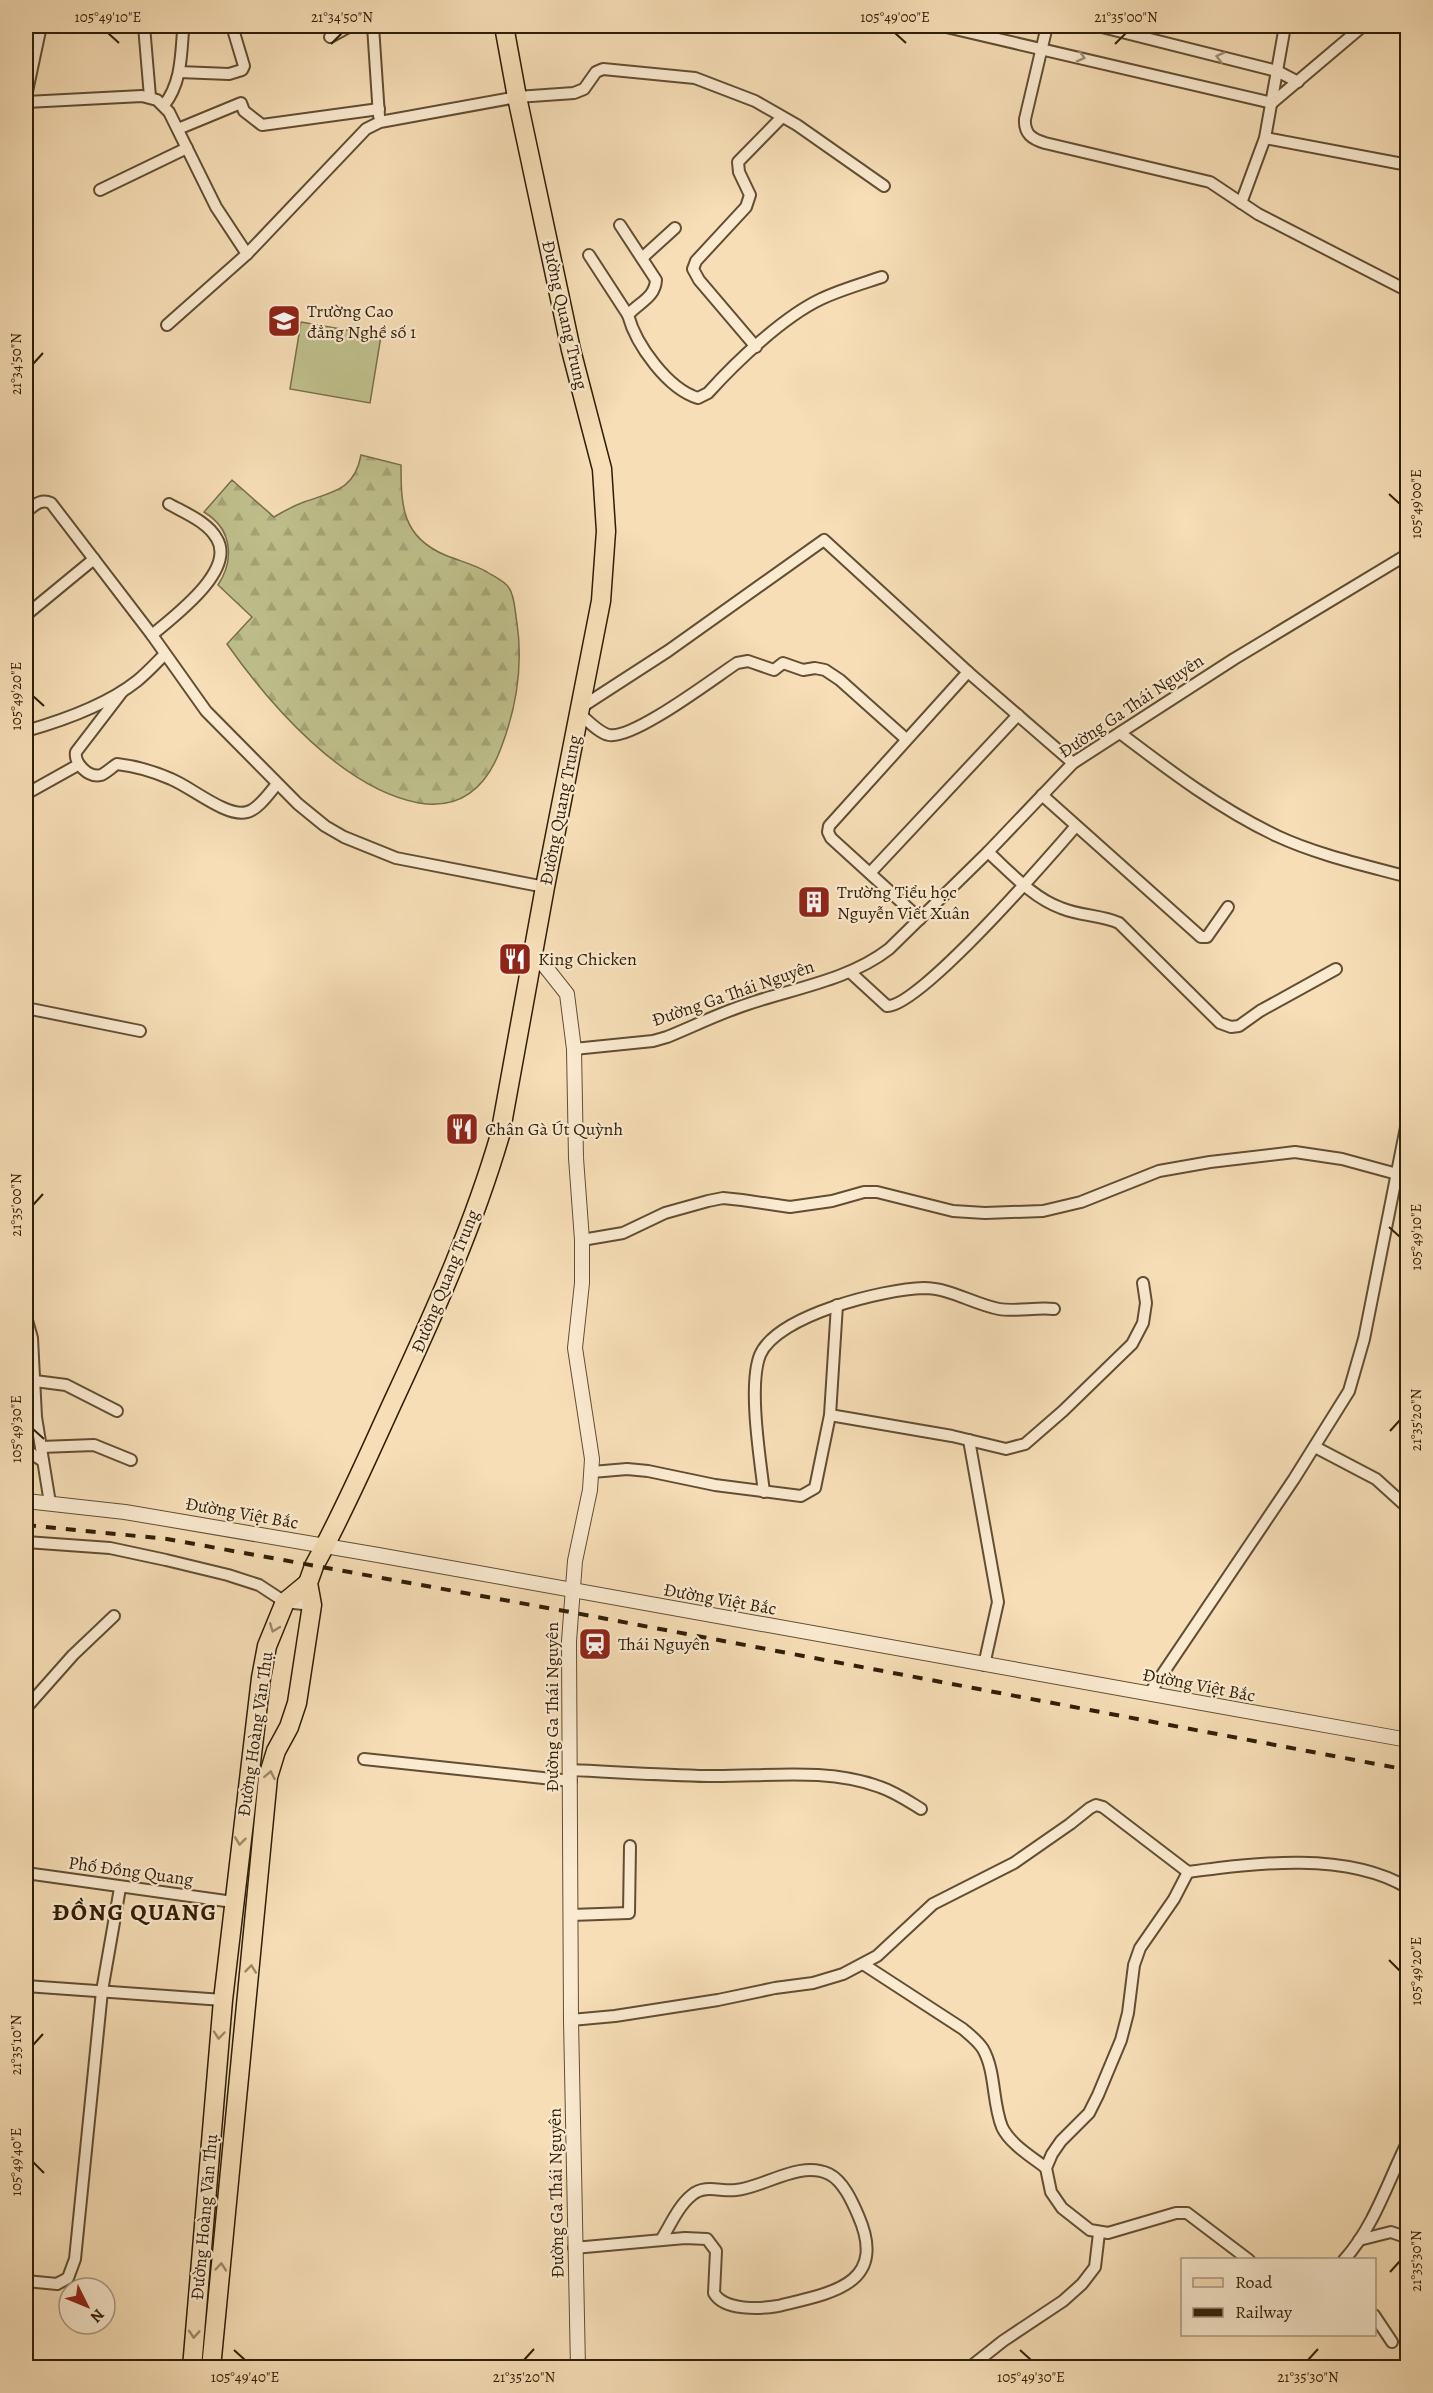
<svg xmlns="http://www.w3.org/2000/svg" width="1433" height="2393" font-family="Alegreya,serif">
	<defs>
		<pattern id="forest-firs" width="22" height="20" patternUnits="userSpaceOnUse" patternTransform="scale(1.5)"><rect width="22" height="20" fill="#bfc08c"/><path d="M5 1l3.5 6h-7zM16 11l3.5 6h-7z" fill="#a4a577"/></pattern>
	</defs>
	<rect width="100%" height="100%" fill="#f7deb6"/>
	<filter id="stains"><feTurbulence type="fractalNoise" baseFrequency=".00333" numOctaves="4"/><feColorMatrix values="0 0 0 0 .2 0 0 0 0 .09 0 0 0 0 .02 0 0 0 .5 -.17"/></filter>
	<radialGradient id="worn" r=".72"><stop offset=".6" stop-color="#630" stop-opacity="0"/><stop offset="1" stop-color="#630" stop-opacity=".3"/></radialGradient>
	<!-- forest -->
	<path fill="url(#forest-firs)" stroke="#776f4a" stroke-width="1.5" d="M361 455 401 465C401 506 402 537 445 555 459 561 474 564 487 572 493 576 505 581 509 588 515 596 515 613 517 623 523 665 516 709 501 748 487 786 462 810 419 803 343 789 270 705 227 644L252 617 218 585C235 559 232 529 204 512L232 480 274 517C284 511 293 506 304 502 332 492 355 490 361 455Z"/>
	<!-- garden -->
	<path fill="#bfc08c" stroke="#776f4a" stroke-width="1.5" d="M301 322 381 336 370 403 290 389Z"/>
	<g fill="none" stroke-linecap="round" stroke-linejoin="round">
		<defs>
			<g id="minor">
				<path d="M144 26 150 97"/>
				<path d="M373 26 379 116"/>
				<path d="M942 26 1272 103"/>
				<path d="M1047 26 1025 119C1024 134 1032 139 1045 143L1210 182 1258 214 1408 291"/>
				<path d="M1098 26 1277 71 1298 82"/>
				<path d="M330 37 350 26"/>
				<path d="M179 72 229 74 242 70 244 66 232 26"/>
				<path d="M26 96 41 26"/>
				<path d="M26 102 142 96 157 100 169 112 216 207 247 254"/>
				<path d="M1272 103 1363 26"/>
				<path d="M164 105C181 84 181 57 183 31"/>
				<path d="M178 129 241 103 244 111 262 125 379 109"/>
				<path d="M1265 138 1408 165"/>
				<path d="M100 190 187 148"/>
				<path d="M1241 203 1265 138 1285 26"/>
				<path d="M620 225 656 280C655 298 638 303 628 315 636 345 668 389 698 398L708 393C736 362 783 317 821 299 840 290 861 284 882 277"/>
				<path d="M589 255 628 315"/>
				<path d="M642 258 675 228"/>
				<path d="M167 325 247 254 366 129 380 122 517 97 574 93 584 89 596 72 603 69 695 78 755 101 797 125 884 186"/>
				<path d="M756 347 699 280 693 269 696 261 746 207 750 195 739 172 738 162 782 117"/>
				<path d="M26 512C34 506 40 498 51 503L152 635 206 711 298 804 325 826 344 837 396 858 545 887"/>
				<path d="M26 615 94 559"/>
				<path d="M152 635C173 617 236 571 217 539 208 522 185 513 169 504"/>
				<path d="M122 692 76 752C74 763 88 778 101 775 106 773 112 767 117 764 135 766 155 772 171 779 191 787 227 818 247 812 258 810 270 792 277 784"/>
				<path d="M580 708 668 651 824 540 968 672 1073 763"/>
				<path d="M579 713C587 720 599 733 609 735 633 740 714 678 737 663L748 661 774 670 783 663 803 670 815 668 825 670 840 680 906 739"/>
				<path d="M26 731C61 721 108 704 137 681 147 673 156 663 165 654"/>
				<path d="M1120 733C1170 771 1220 809 1277 836 1318 855 1364 865 1408 877"/>
				<path d="M26 794 78 765"/>
				<path d="M1042 795 1201 937H1207L1228 907"/>
				<path d="M988 852C1010 872 1033 898 1061 908 1080 916 1101 915 1119 923L1220 1023 1231 1027 1239 1026 1260 1011 1336 969"/>
				<path d="M870 873 1018 715"/>
				<path d="M920 919 831 838 828 832 829 826 968 672"/>
				<path d="M850 972 887 1006C919 1008 1050 856 1076 826"/>
				<path d="M26 1008 140 1031"/>
				<path d="M574 1049 653 1041 667 1037C694 1026 720 1013 748 1004 795 988 849 980 889 949L988 852 1073 763 1234 659 1408 554"/>
				<path d="M582 1240 623 1233 665 1213 708 1201 723 1198 742 1200 790 1207 832 1201 864 1192H877L953 1211 985 1213 1043 1211 1081 1202 1159 1171 1210 1162 1295 1152 1342 1159 1408 1177"/>
				<path d="M26 1317 32 1338 36 1417 50 1503"/>
				<path d="M35 1381 66 1385 117 1411"/>
				<path d="M830 1415 952 1436 1006 1449 1025 1444 1063 1411 1132 1344 1143 1323 1146 1303 1143 1283"/>
				<path d="M969 1440 998 1602 984 1665"/>
				<path d="M41 1447 94 1445 131 1460"/>
				<path d="M1315 1447 1376 1479 1408 1508"/>
				<path d="M26 1450 43 1461"/>
				<path d="M592 1472 627 1469 648 1471 715 1485 801 1496 815 1488 830 1415 837 1305"/>
				<path d="M764 1492C760 1459 748 1385 760 1355 777 1315 884 1289 924 1288 950 1288 973 1304 999 1309 1016 1312 1036 1307 1054 1309"/>
				<path d="M26 1542 110 1548 166 1560 228 1575 259 1585 285 1602 312 1605"/>
				<path d="M1149 1694 1294 1479 1349 1391 1364 1339 1408 1117"/>
				<path d="M26 1708 73 1655 114 1616"/>
				<path d="M364 1759 571 1781"/>
				<path d="M571 1770C616 1772 662 1775 708 1776 764 1777 826 1767 880 1787 895 1792 908 1801 921 1809"/>
				<path d="M1188 1872 1174 1899 1140 1948 1134 1965 1128 2013 1121 2040 1098 2095 1089 2113 1061 2141 1052 2154 1046 2168 1051 2192 1062 2208 1090 2230 1108 2233 1176 2213H1187L1249 2260"/>
				<path d="M26 1873 233 1902"/>
				<path d="M571 1915 629 1913 630 1846"/>
				<path d="M863 1964 963 2029C970 2035 978 2041 983 2049 996 2072 992 2102 1002 2127 1010 2144 1032 2157 1046 2168"/>
				<path d="M26 1986 223 2000"/>
				<path d="M571 2020 615 2016 718 2000 775 1988 813 1983 843 1974 877 1956 933 1904 1014 1863 1070 1824 1090 1808 1096 1805 1103 1807 1188 1872C1255 1863 1347 1851 1408 1888"/>
				<path d="M1359 2240 1391 2232 1408 2238"/>
				<path d="M574 2248 685 2238 707 2239 716 2251 714 2293C724 2311 761 2309 778 2306 831 2293 889 2285 858 2215 852 2201 843 2181 829 2174 800 2160 765 2187 736 2190 721 2192 705 2184 692 2195 678 2206 670 2226 661 2240"/>
				<path d="M1344 2260C1374 2227 1388 2181 1408 2141"/>
				<path d="M26 2281 57 2284 68 2278 75 2259 102 1991 120 1888"/>
				<path d="M1374 2315 1392 2342"/>
				<path d="M969 2368 1003 2341 1063 2301 1082 2284 1095 2267 1099 2233"/>
			</g>
			<g id="tertiary">
				<path d="M533 951 567 994 574 1049 576 1158 582 1240V1283L575 1348 592 1459 590 1490 575 1561 569 1641 571 2020 578 2368"/>
				<path d="M26 1501 125 1512 378 1555 1408 1740"/>
			</g>
			<g id="primary">
				<path d="M192 2368 223 2000 261 1678 267 1646 285 1602 308 1583"/>
				<path d="M211 2368 268 1777 276 1751 289 1727 297 1703 312 1605 308 1583 314 1566C345 1510 370 1451 397 1393 436 1309 474 1224 500 1135L545 887 601 601 606 531 602 469 571 350 517 97 504 26"/>
			</g>
		</defs>
		<!-- minor casing -->
		<use href="#minor" stroke="#614e33" stroke-width="14"/>
		<!-- tertiary casing -->
		<use href="#tertiary" stroke="#614e33" stroke-width="16"/>
		<!-- primary casing -->
		<use href="#primary" stroke="#2f1e07" stroke-width="21"/>
		<!-- minor -->
		<use href="#minor" stroke="#faead0" stroke-width="10"/>
		<!-- tertiary -->
		<use href="#tertiary" stroke="#faead0" stroke-width="14"/>
		<!-- primary -->
		<use href="#primary" stroke="#f7deb6" stroke-width="18"/>
		<!-- rail -->
		<path stroke="#2f1e07" stroke-width="4" stroke-dasharray="10 10" stroke-linecap="butt" d="M26 1525 167 1539 570 1612 1408 1770"/>
	</g>
	<!-- one-way arrows -->
	<defs><path id="oneway-chevron" d="M-2-3.5L2.5 0L-2 3.5" fill="none" stroke-width="1.6" stroke-linecap="round" stroke-linejoin="round" transform="scale(1.5)"/></defs>
	<g stroke="#9f8e76">
		<use href="#oneway-chevron" transform="translate(1081 57) rotate(14)"/>
		<use href="#oneway-chevron" transform="translate(1220 57) rotate(-166)"/>
	</g>
	<g stroke="#9d8867">
		<use href="#oneway-chevron" transform="translate(274 1628) rotate(111)"/>
		<use href="#oneway-chevron" transform="translate(270 1775) rotate(-79)"/>
		<use href="#oneway-chevron" transform="translate(240 1841) rotate(97)"/>
		<use href="#oneway-chevron" transform="translate(251 1969) rotate(-84)"/>
		<use href="#oneway-chevron" transform="translate(219 2035) rotate(95)"/>
		<use href="#oneway-chevron" transform="translate(221 2267) rotate(-85)"/>
		<use href="#oneway-chevron" transform="translate(194 2334) rotate(94)"/>
	</g>
	<!-- ticks -->
	<path fill="none" stroke="#2f1e07" stroke-width="2" d="M108 33 119 43M895 33 906 43M331 44 342 33M1115 44 1126 33M33 364 43 353M1389 494 1400 504M33 696 44 706M33 1205 43 1194M1389 1227 1400 1237M33 1429 44 1439M1390 1431 1400 1420M1389 1960 1400 1971M33 2045 43 2034M33 2162 44 2173M1390 2272 1400 2261M234 2350 245 2360M1020 2350 1031 2360M524 2360 534 2349M1308 2360 1318 2349"/>
	<!-- icons -->
	<defs>
		<symbol id="university-square" viewBox="-11 -11 22 22"><rect x="-9" y="-9" width="18" height="18" rx="4" fill="#8f2418" stroke="#faead0"/><path d="M0-5L7-2L0 1L-7-2ZM-4 1L0 2.5L4 1V4Q0 6-4 4Z" fill="#fff"/></symbol>
		<symbol id="building-square" viewBox="-11 -11 22 22"><rect x="-9" y="-9" width="18" height="18" rx="4" fill="#8f2418" stroke="#faead0"/><path d="M-4-6H4V6H1V3H-1V6H-4ZM-2.5-4.3h1.7v1.8h-1.7ZM.8-4.3h1.7v1.8H.8ZM-2.5-1h1.7V.8h-1.7ZM.8-1h1.7V.8H.8Z" fill="#fff"/></symbol>
		<symbol id="restaurant-square" viewBox="-11 -11 22 22"><rect x="-9" y="-9" width="18" height="18" rx="4" fill="#8f2418" stroke="#faead0"/><path d="M-5-6h1v4h1v-4h1v4h1v-4h1v5L-1.5 .5V6h-2V.5L-5-1ZM5-6V6H3V1.5H1.5Q1.5-4 5-6Z" fill="#fff"/></symbol>
		<symbol id="station-square" viewBox="-11 -11 22 22"><rect x="-9" y="-9" width="18" height="18" rx="4" fill="#8f2418" stroke="#faead0"/><path d="M-3-6H3Q5-6 5-4V2Q5 4 3 4L4.5 6H3L1.5 4h-3L-3 6H-4.5L-3 4Q-5 4-5 2V-4Q-5-6-3-6ZM-3.5-4v3h7v-3ZM-3.5 1v1.5H-2V1ZM2 1v1.5H3.5V1Z" fill="#fff"/></symbol>
	</defs>
	<g fill-rule="evenodd">
		<use href="#university-square" x="265" y="302" width="38" height="38"/>
		<use href="#building-square" x="795" y="883" width="38" height="38"/>
		<use href="#restaurant-square" x="496" y="940" width="38" height="38"/>
		<use href="#restaurant-square" x="443" y="1110" width="38" height="38"/>
		<use href="#station-square" x="576" y="1625" width="38" height="38"/>
	</g>
	<g text-anchor="middle" dominant-baseline="central" stroke-width="4.5" stroke-linejoin="round" paint-order="stroke">
		<!-- poi labels -->
		<g font-size="18" fill="#2f1e07" stroke="#faead0" text-anchor="start">
			<text x="307" y="311">Trường Cao<tspan x="307" dy="21">đẳng Nghề số 1</tspan></text>
			<text x="837" y="892">Trường Tiểu học<tspan x="837" dy="21">Nguyễn Viết Xuân</tspan></text>
			<text x="538" y="959">King Chicken</text>
			<text x="485" y="1129">Chân Gà Út Quỳnh</text>
			<text x="618" y="1644">Thái Nguyên</text>
		</g>
		<!-- street labels -->
		<g font-size="18" fill="#2f1e07" stroke="#faead0">
			<text transform="translate(565 315) rotate(77)">Đường Quang Trung</text>
			<text transform="translate(1131 706) rotate(-34)">Đường Ga Thái Nguyên</text>
			<text transform="translate(560 810) rotate(-79)">Đường Quang Trung</text>
			<text transform="translate(733 993) rotate(-19)">Đường Ga Thái Nguyên</text>
			<text transform="translate(445 1281) rotate(-68)">Đường Quang Trung</text>
			<text transform="translate(242 1513) rotate(10)">Đường Việt Bắc</text>
			<text transform="translate(720 1599) rotate(10)">Đường Việt Bắc</text>
			<text transform="translate(1199 1685) rotate(11)">Đường Việt Bắc</text>
			<text transform="translate(552 1707) rotate(-90)">Đường Ga Thái Nguyên</text>
			<text transform="translate(255 1734) rotate(-82)">Đường Hoàng Văn Thụ</text>
			<text transform="translate(131 1871) rotate(8)">Phố Đồng Quang</text>
			<text transform="translate(556 2193) rotate(-91)">Đường Ga Thái Nguyên</text>
			<text transform="translate(204 2217) rotate(-85)">Đường Hoàng Văn Thụ</text>
		</g>
		<!-- district labels -->
		<g font-size="24" font-weight="bold" letter-spacing="1.5" fill="#2f1e07" stroke="#faead0">
			<text x="135" y="1912">ĐỒNG QUANG</text>
		</g>
	</g>
	<!-- margin -->
	<rect width="1433" height="2393" fill="none" stroke="#f7deb6" stroke-width="66"/>
	<!-- legend -->
	<rect x="1181" y="2258" width="195" height="78" fill="#faead0" stroke="#a99880" stroke-width="1.5"/>
	<rect x="1193" y="2278" width="30" height="9" fill="#f7deb6" stroke="#a99880" stroke-width="1.5"/>
	<text x="1235" y="2288" font-size="18" fill="#2f1e07">Road</text>
	<rect x="1193" y="2308" width="30" height="9" fill="#2f1e07" stroke="#a99880" stroke-width="1.5"/>
	<text x="1235" y="2318" font-size="18" fill="#2f1e07">Railway</text>
	<!-- north arrow -->
	<g transform="translate(87 2306) rotate(133)"><circle r="28" fill="#faead0" stroke="#a99880" stroke-width="1.5"/>
	<path d="M0-4.5L10 22L0 15L-10 22Z" fill="#8f2418"/>
	<text y="-9" font-size="16" font-weight="bold" text-anchor="middle" fill="#2f1e07">N</text>
	</g>
	<rect x="33" y="33" width="1367" height="2327" fill="none" stroke="#2f1e07" stroke-width="2"/>
	<g font-size="15" text-anchor="middle" fill="#2f1e07">
		<text x="108" y="22">105°49'10"E</text>
		<text x="342" y="22">21°34'50"N</text>
		<text x="895" y="22">105°49'00"E</text>
		<text x="1126" y="22">21°35'00"N</text>
		<text transform="translate(16 364) rotate(-90)" y="5">21°34'50"N</text>
		<text transform="translate(1416 504) rotate(-90)" y="5">105°49'00"E</text>
		<text transform="translate(16 696) rotate(-90)" y="5">105°49'20"E</text>
		<text transform="translate(16 1205) rotate(-90)" y="5">21°35'00"N</text>
		<text transform="translate(1416 1237) rotate(-90)" y="5">105°49'10"E</text>
		<text transform="translate(1416 1420) rotate(-90)" y="5">21°35'20"N</text>
		<text transform="translate(16 1429) rotate(-90)" y="5">105°49'30"E</text>
		<text transform="translate(1416 1971) rotate(-90)" y="5">105°49'20"E</text>
		<text transform="translate(16 2045) rotate(-90)" y="5">21°35'10"N</text>
		<text transform="translate(16 2162) rotate(-90)" y="5">105°49'40"E</text>
		<text transform="translate(1416 2261) rotate(-90)" y="5">21°35'30"N</text>
		<text x="245" y="2382">105°49'40"E</text>
		<text x="524" y="2382">21°35'20"N</text>
		<text x="1031" y="2382">105°49'30"E</text>
		<text x="1308" y="2382">21°35'30"N</text>
	</g>
	<rect width="100%" height="100%" filter="url(#stains)"/>
	<rect width="100%" height="100%" fill="url(#worn)"/>
</svg>
